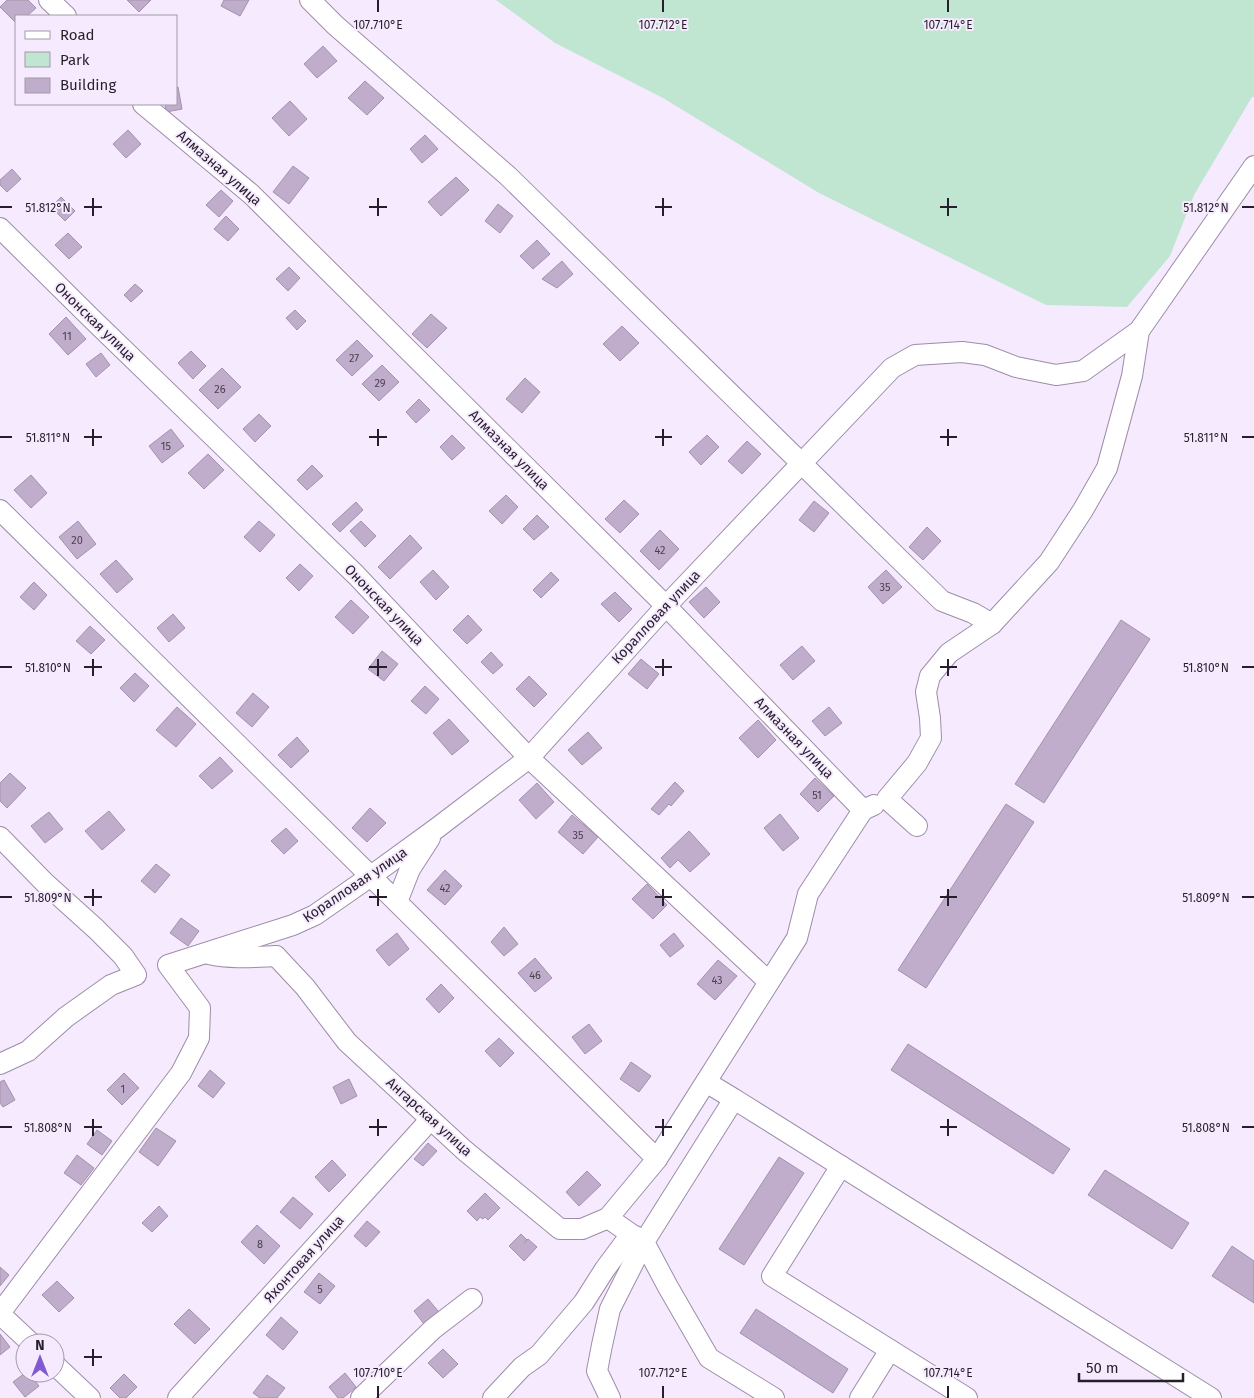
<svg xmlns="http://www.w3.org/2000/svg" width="1254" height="1398" font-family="'Fira Sans',sans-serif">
	<rect width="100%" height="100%" fill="#f6ebfe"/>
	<!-- green -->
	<path fill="#c0e5d1" d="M496 0H1254V97H1252L1194 195 1170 256 1127 307 1046 305 819 193 663 98 555 43Z"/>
	<!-- building -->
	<g fill="#bfadcb" stroke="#a391ae">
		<path d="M7 0H28L36 8 27 16H16V23L0 7Z"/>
		<path d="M127 0H151L139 12Z"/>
		<path d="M224 0H249L240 16 221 6Z"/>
		<path d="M323 46 337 61 317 78 304 64Z"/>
		<path d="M365 81 384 98 367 115 348 98Z"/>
		<path d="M176 87H178L182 109 166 112 165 104H176Z"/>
		<path d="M290 101 307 119 289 136 272 118Z"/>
		<path d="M128 130 141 144 126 158 113 144Z"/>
		<path d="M425 135 438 149 422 163 410 149Z"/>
		<path d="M293 166 309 178 289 204 273 192Z"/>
		<path d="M12 169 21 179 7 192 0 185V180Z"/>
		<path d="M456 177 469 190 441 216 428 202Z"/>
		<path d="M221 190 233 201 219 217 206 205Z"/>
		<path d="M61 197 75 211 65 221 51 207Z"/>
		<path d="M498 204 513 216 500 233 485 221Z"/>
		<path d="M226 216 239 229 228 241 214 229Z"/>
		<path d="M68 233 82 247 69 259 55 245Z"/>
		<path d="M537 240 550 254 533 269 520 256Z"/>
		<path d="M562 261 573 274 557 288 542 279Z"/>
		<path d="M289 267 300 278 288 291 276 279Z"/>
		<path d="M135 284 143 291 131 302 124 295Z"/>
		<path d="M295 310 306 321 297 330 286 318Z"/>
		<path d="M431 314 447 328 427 348 412 334Z"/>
		<path d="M66 317 86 339 68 355 49 334Z"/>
		<path d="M622 326 639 343 620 361 603 344Z"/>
		<path d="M357 340 373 356 352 376 336 360Z"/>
		<path d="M191 351 206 366 193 379 178 363Z"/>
		<path d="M101 353 110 365 96 377 86 364Z"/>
		<path d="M382 365 399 382 379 401 362 384Z"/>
		<path d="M222 368 241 387 218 409 199 390Z"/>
		<path d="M525 378 540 392 522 413 506 399Z"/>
		<path d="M419 399 430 410 416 423 406 412Z"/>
		<path d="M259 414 271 426 255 442 243 429Z"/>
		<path d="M171 429 184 446 162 463 149 446Z"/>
		<path d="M452 435 465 448 452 460 440 447Z"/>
		<path d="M707 435 719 447 701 465 689 452Z"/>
		<path d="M747 441 761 454 742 474 728 461Z"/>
		<path d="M208 454 224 470 204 489 188 473Z"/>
		<path d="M312 465 323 476 307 490 297 480Z"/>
		<path d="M31 475 47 493 31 508 14 490Z"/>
		<path d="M506 495 518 507 502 524 489 511Z"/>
		<path d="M624 500 639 514 620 533 605 519Z"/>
		<path d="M814 501 829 513 814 532 799 520Z"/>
		<path d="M356 502 363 510 340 532 332 524Z"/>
		<path d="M537 515 549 527 534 540 523 529Z"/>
		<path d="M78 521 96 544 77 559 59 537Z"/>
		<path d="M259 521 275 535 260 552 244 537Z"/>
		<path d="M361 521 376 536 365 547 350 531Z"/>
		<path d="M927 527 941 541 923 560 909 547Z"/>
		<path d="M660 530 679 549 659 570 640 551Z"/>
		<path d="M410 535 422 548 390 579 378 567Z"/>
		<path d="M116 560 133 579 117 593 100 574Z"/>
		<path d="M300 564 313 576 299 591 286 578Z"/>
		<path d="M433 570 449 587 436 600 420 582Z"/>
		<path d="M886 570 902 587 883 604 868 587Z"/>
		<path d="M551 572 559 580 541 598 533 590Z"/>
		<path d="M34 582 47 595 34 610 20 597Z"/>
		<path d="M706 587 720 602 704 618 689 602Z"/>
		<path d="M615 592 632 609 619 622 601 604Z"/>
		<path d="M351 600 369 617 353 634 335 617Z"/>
		<path d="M173 614 185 628 169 642 157 628Z"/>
		<path d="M468 615 482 630 467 644 453 630Z"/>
		<path d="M1121 620 1150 639 1044 803 1015 784Z"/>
		<path d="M90 626 105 640 91 654 76 641Z"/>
		<path d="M802 646 815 661 793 680 780 665Z"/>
		<path d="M382 651 398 664 384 681 368 669Z"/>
		<path d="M491 652 503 665 493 674 481 662Z"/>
		<path d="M641 659 659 674 647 689 628 674Z"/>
		<path d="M135 673 149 686 134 702 120 688Z"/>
		<path d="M529 676 547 694 534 707 516 689Z"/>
		<path d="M425 686 439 699 426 714 411 701Z"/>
		<path d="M253 693 269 707 252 727 236 713Z"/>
		<path d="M177 707 196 724 176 747 156 730Z"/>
		<path d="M829 707 842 723 825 736 812 721Z"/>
		<path d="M449 719 469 741 452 755 433 733Z"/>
		<path d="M758 720 776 740 758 758 739 738Z"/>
		<path d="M588 732 602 748 582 765 568 750Z"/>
		<path d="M297 737 309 751 291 768 278 755Z"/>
		<path d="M220 757 233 771 212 789 199 776Z"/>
		<path d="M10 773 26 788 7 808 0 801V783Z"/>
		<path d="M815 778 834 796 818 812 800 794Z"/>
		<path d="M675 782 684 791 671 806 669 804 659 815 651 809Z"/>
		<path d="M537 783 554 802 536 819 519 800Z"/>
		<path d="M1006 804 1034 822 926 988 898 970Z"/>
		<path d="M370 808 386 823 367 842 352 828Z"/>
		<path d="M109 811 125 830 102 850 85 831Z"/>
		<path d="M49 812 63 829 45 843 31 826Z"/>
		<path d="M780 814 799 838 783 851 764 828Z"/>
		<path d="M572 815 598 837 583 854 558 832Z"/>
		<path d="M286 828 298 841 284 854 271 841Z"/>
		<path d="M689 831 710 854 690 872 678 860 670 868 661 858Z"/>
		<path d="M156 864 170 875 155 893 141 881Z"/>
		<path d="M445 870 462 886 445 905 427 890Z"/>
		<path d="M647 884 667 905 653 919 632 899Z"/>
		<path d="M181 918 199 931 188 946 170 933Z"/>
		<path d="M504 927 518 944 504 956 491 942Z"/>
		<path d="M397 933 409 949 389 966 376 950Z"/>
		<path d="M674 933 684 946 670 957 660 945Z"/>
		<path d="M535 958 552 978 535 992 518 973Z"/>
		<path d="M718 960 737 976 715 1000 697 984Z"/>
		<path d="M441 984 454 998 439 1013 426 999Z"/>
		<path d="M589 1024 602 1041 585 1054 572 1037Z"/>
		<path d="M499 1038 514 1053 500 1067 485 1051Z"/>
		<path d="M908 1044 1070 1149 1053 1174 891 1070Z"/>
		<path d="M631 1062 651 1076 639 1092 620 1079Z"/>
		<path d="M210 1070 225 1083 213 1098 198 1086Z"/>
		<path d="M124 1073 139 1088 122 1105 107 1090Z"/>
		<path d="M349 1079 357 1096 341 1104 333 1087Z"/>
		<path d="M4 1080 15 1100 3 1107 0 1103V1082Z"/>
		<path d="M156 1128 176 1141 158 1166 139 1152Z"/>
		<path d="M97 1130 112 1141 102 1155 87 1144Z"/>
		<path d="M428 1143 437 1151 423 1166 414 1159Z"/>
		<path d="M77 1155 94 1168 81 1185 64 1173Z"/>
		<path d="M779 1157 804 1173 744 1265 719 1249Z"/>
		<path d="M332 1160 346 1175 329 1192 315 1177Z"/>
		<path d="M1105 1170 1189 1223 1172 1249 1088 1195Z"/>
		<path d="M587 1171 601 1185 579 1206 566 1192Z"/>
		<path d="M485 1193 500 1208 488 1220 485 1217 483 1219 480 1217 477 1221 467 1211Z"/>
		<path d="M293 1197 313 1214 300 1229 280 1212Z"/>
		<path d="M159 1206 168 1216 152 1232 142 1223Z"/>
		<path d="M367 1221 380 1232 366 1247 354 1236Z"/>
		<path d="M257 1225 280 1246 264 1264 241 1242Z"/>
		<path d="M521 1234 527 1240 524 1243 528 1239 537 1247 524 1261 509 1246Z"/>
		<path d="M1232 1246 1254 1261V1303L1212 1276Z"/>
		<path d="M0 1267 9 1275 0 1286Z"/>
		<path d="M319 1273 335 1286 320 1304 304 1292Z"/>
		<path d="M57 1281 74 1298 59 1312 42 1295Z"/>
		<path d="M428 1299 439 1312 424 1324 414 1311Z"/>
		<path d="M189 1309 210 1329 195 1344 174 1324Z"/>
		<path d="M756 1309 848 1369 833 1393 740 1333Z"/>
		<path d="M281 1317 298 1332 283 1350 266 1335Z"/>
		<path d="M0 1334 10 1347 0 1355Z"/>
		<path d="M443 1349 458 1364 443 1378 428 1363Z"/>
		<path d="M25 1373H29L39 1386 25 1397 13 1382Z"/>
		<path d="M345 1373 356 1387 343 1398H338L329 1387Z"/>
		<path d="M124 1374 137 1387 126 1398H120L110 1388Z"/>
		<path d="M267 1375 285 1388 277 1398H260L253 1393Z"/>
	</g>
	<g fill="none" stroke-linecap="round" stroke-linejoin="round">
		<defs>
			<g id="minor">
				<path d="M49 0 66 16"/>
				<path d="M310 0 335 25 508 176 942 601 973 613 992 624"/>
				<path d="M143 104 251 194 666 606 863 810"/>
				<path d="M0 228 91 318 356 575 529 758 769 982"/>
				<path d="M0 510 657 1159"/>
				<path d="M917 826 887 799 917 763 931 738 930 718 926 692 930 676 949 653 992 624 1049 562 1083 510 1107 468 1132 376 1139 331 1254 166"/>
				<path d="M0 837 45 883 96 929 123 956 136 975 111 985 66 1017 28 1051 0 1064"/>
				<path d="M397 902 410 869 430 838"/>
				<path d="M209 954C231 959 253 957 276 956"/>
				<path d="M276 956 305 987 347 1042 464 1150 560 1229H582L608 1218"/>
				<path d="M706 1082 734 1099 644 1242 668 1287 709 1358 774 1398"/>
				<path d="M734 1099 1211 1398"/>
				<path d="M841 1166 772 1276 967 1398"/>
				<path d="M0 1313 181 1073 199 1038 200 1008 168 965 293 925 315 915 371 876 437 828 529 758 666 606 892 368 915 355 962 352 985 355 1016 367 1056 375 1083 371 1139 331"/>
				<path d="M0 1314 31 1343"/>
				<path d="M55 1365 90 1398"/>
				<path d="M178 1398 430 1120"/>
				<path d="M361 1398 433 1329 472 1299"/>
				<path d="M493 1398 522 1367 539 1355 584 1302 605 1269 631 1234 608 1218 657 1159 797 938 808 894 863 810 874 805"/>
				<path d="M610 1398 597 1371 602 1345 610 1309 644 1242 635 1236"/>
				<path d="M860 1398 890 1350"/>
			</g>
		</defs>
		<!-- minor casing -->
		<use href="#minor" stroke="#9e8ca9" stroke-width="22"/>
		<!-- minor -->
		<use href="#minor" stroke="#fff" stroke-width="20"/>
	</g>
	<!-- ticks -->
	<path fill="none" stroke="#261e2a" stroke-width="2" d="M378 0V12M663 0V12M948 0V12M93 198V216M378 198V216M663 198V216M948 198V216M0 207H12M84 207H102M369 207H387M655 207H672M940 207H957M1242 207H1254M93 429V446M378 429V446M663 429V446M948 429V446M0 437H12M84 437H102M369 437H387M655 437H672M940 437H957M1242 437H1254M93 659V676M378 659V676M663 659V676M948 659V676M0 667H12M84 667H102M369 667H387M655 667H672M940 667H957M1242 667H1254M93 889V906M378 889V906M663 889V906M948 889V906M0 897H12M84 897H102M369 897H387M655 897H672M940 897H957M1242 897H1254M93 1119V1136M378 1119V1136M663 1119V1136M948 1119V1136M0 1127H12M84 1127H102M369 1127H387M655 1127H672M940 1127H957M1242 1127H1254M93 1349V1366M84 1357H102M378 1386V1398M663 1386V1398M948 1386V1398"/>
	<g text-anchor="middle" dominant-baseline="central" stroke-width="4" stroke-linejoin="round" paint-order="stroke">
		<!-- number labels -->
		<g font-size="11" fill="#4c4252">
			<text x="67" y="336">11</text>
			<text x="354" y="358">27</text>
			<text x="380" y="383">29</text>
			<text x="220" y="389">26</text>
			<text x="166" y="446">15</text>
			<text x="77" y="540">20</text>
			<text x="660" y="550">42</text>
			<text x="885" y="587">35</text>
			<text x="817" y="795">51</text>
			<text x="578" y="835">35</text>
			<text x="445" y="888">42</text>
			<text x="535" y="975">46</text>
			<text x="717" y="980">43</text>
			<text x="123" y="1089">1</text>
			<text x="260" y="1244">8</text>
			<text x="320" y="1289">5</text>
		</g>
		<!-- street labels -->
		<g font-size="14" fill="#261e2a" stroke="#f6ebfe">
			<text transform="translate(219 168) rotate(41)">Алмазная улица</text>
			<text transform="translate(95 322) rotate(44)">Ононская улица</text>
			<text transform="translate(509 450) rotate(45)">Алмазная улица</text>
			<text transform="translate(384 605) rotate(46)">Ононская улица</text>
			<text transform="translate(656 617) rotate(-47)">Коралловая улица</text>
			<text transform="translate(794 738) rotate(46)">Алмазная улица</text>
			<text transform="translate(355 885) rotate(-34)">Коралловая улица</text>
			<text transform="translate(429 1117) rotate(42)">Ангарская улица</text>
			<text transform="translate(304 1259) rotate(-48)">Яхонтовая улица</text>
		</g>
	</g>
	<g font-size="12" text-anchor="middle" fill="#261e2a" stroke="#f6ebfe" stroke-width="4" stroke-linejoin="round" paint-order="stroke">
		<text x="378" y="29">107.710°E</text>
		<text x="663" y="29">107.712°E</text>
		<text x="948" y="29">107.714°E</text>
		<text x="48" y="212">51.812°N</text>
		<text x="1206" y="212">51.812°N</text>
		<text x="48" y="442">51.811°N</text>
		<text x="1206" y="442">51.811°N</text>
		<text x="48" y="672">51.810°N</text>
		<text x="1206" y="672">51.810°N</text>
		<text x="48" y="902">51.809°N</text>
		<text x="1206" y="902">51.809°N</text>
		<text x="48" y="1132">51.808°N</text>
		<text x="1206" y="1132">51.808°N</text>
		<text x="378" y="1377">107.710°E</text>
		<text x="663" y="1377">107.712°E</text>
		<text x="948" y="1377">107.714°E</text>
	</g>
	<!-- legend -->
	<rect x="15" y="15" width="162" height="90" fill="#f6ebfe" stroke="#a399a9"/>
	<rect x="25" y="31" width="25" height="8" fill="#ffffff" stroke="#a399a9"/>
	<text x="60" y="40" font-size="15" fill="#261e2a">Road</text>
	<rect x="25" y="52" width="25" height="15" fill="#c0e5d1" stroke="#a399a9"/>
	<text x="60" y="65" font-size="15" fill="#261e2a">Park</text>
	<rect x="25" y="78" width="25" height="15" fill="#bfadcb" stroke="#a399a9"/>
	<text x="60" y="90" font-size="15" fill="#261e2a">Building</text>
	<!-- north arrow -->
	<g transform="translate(40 1358)"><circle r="24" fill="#f6ebfe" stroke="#a399a9"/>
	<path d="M0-4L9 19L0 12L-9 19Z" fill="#8059d3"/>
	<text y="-8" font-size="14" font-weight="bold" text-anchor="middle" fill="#261e2a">N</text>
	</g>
	<!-- scale -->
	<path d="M1079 1373v8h104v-8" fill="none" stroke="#261e2a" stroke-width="2.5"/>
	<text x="1086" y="1373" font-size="15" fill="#261e2a" stroke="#f6ebfe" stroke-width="4" paint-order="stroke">50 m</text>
</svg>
